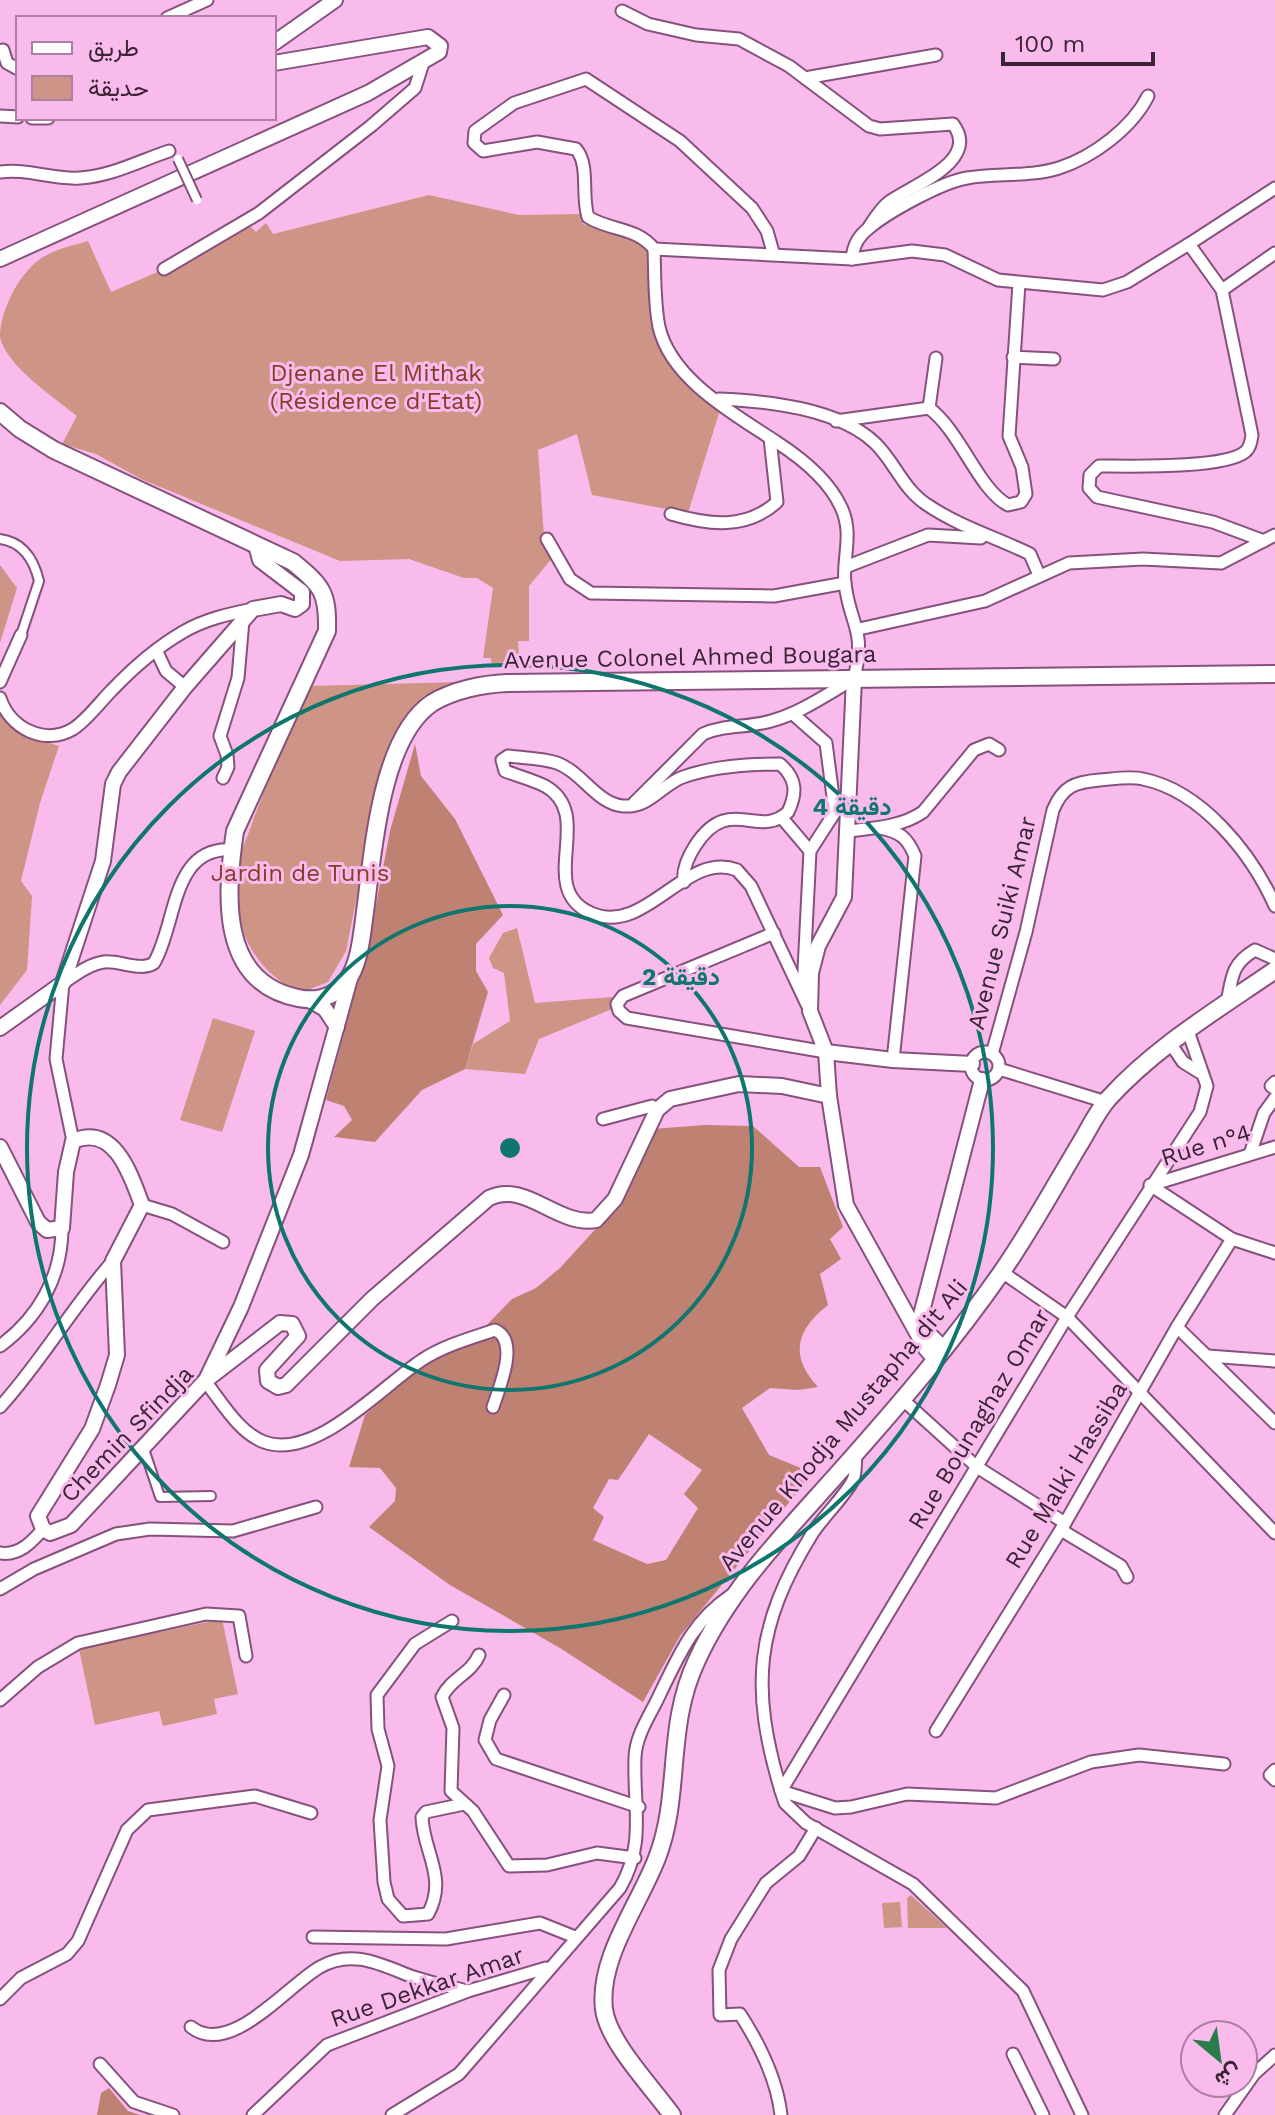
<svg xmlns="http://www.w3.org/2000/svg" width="1275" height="2115" font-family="'Work Sans',Vazirmatn,sans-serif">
	<rect width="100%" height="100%" fill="#f8bbeb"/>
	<!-- green -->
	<g fill="#ce9485">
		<path d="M429 195 519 215 582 214 583 224 616 231 635 238 649 250C656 315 655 375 720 410L688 513 592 495 577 434 538 450 544 537 553 557 529 586V641H518L520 666 492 667 491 658H483L493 588 477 578H464L409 559 340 561 141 479 96 454 62 444 77 416C55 398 6 366 0 337 0 309 22 267 47 255 59 248 75 245 88 241L111 292 160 271 246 222 256 232 266 223 273 234Z"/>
		<path d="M0 565 17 588 0 643Z"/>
		<path d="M459 682 424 696 403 719 385 755 346 951 328 982 300 993C252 970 228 920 237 867 239 853 247 839 251 826 268 778 290 732 311 686Z"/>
		<path d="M0 710C16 733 33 738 59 746L40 803 21 881 32 896 27 970 0 1005Z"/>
		<path d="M517 928 535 1003 612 997V1009L539 1039 525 1074 465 1069 473 1044 510 1021 504 973 493 968 489 958 503 933Z"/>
		<path d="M213 1018 255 1031 222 1132 180 1120Z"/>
		<path d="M222 1619 238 1694 214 1699 217 1714 163 1726 159 1711 95 1725 79 1649Z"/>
		<path d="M911 1895 947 1928H908L907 1898Z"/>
		<path d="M900 1902 902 1927 884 1928 882 1903Z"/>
	</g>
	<!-- forest -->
	<g fill="#bf8171" fill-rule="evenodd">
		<path d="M415 744 421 776 455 819 503 915 476 944V971L488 992 465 1069 422 1090 375 1142 334 1137 352 1120 344 1106 326 1100 370 937 390 831Z"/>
		<path d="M705 1125 753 1126 799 1167H820L843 1227 830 1239 841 1259 820 1274 828 1305C796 1330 789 1356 818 1387L798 1390 770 1388 742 1408 769 1455 813 1473 680 1636 643 1702 560 1648 450 1585 369 1527 395 1501 396 1488 380 1468 349 1467 365 1415 413 1373 480 1332 512 1299 536 1288 560 1268 611 1212 634 1177 642 1147 652 1129ZM649 1434 702 1470 684 1494 698 1508 666 1560 647 1564 593 1540 604 1517 593 1508 609 1479 618 1480Z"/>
		<path d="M109 2088 128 2111 140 2115H97L101 2093Z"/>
	</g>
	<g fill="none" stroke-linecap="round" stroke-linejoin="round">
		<defs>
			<g id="pedestrian">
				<path d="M0 539C23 542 34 560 39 581L21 635"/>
				<path d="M144 1449 160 1497 211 1496"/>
			</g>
			<g id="minor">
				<path d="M622 11 648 24 696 35 739 39 789 66 869 126 880 129 953 124C981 162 912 185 889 202 881 208 875 218 869 227"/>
				<path d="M167 18 207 0"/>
				<path d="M3 50 7 63 18 69"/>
				<path d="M805 78 936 55"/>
				<path d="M0 116 18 117"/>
				<path d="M32 118H48"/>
				<path d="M0 172C27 168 53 180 80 178 112 176 139 161 169 151"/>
				<path d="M1189 244 1222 290 1252 435C1251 442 1250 448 1245 452 1224 469 1128 466 1099 466L1090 475 1089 488 1097 497 1213 522 1264 541"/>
				<path d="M654 249 852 259 912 251 945 255 998 280 1103 290 1127 282 1189 244 1275 188"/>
				<path d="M654 249C637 227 610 231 588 217 581 196 590 165 576 149L537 142 483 151 474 143 475 131 514 103 586 79 680 141 752 208 767 231 773 252"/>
				<path d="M852 259C853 246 858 236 869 228 888 212 942 182 967 178 996 173 1031 177 1059 168 1093 157 1132 128 1148 96"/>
				<path d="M164 269 259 213 371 126 415 88 423 63"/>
				<path d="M1222 290 1275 253"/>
				<path d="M1013 357 1054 359"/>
				<path d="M719 399C767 401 838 408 875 443 894 461 903 489 926 504 958 526 995 537 1030 554L1039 575"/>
				<path d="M929 408 936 358"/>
				<path d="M836 421 929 408C961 432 978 489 1008 505L1021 502 1026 494 1022 467 1009 436 1019 283"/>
				<path d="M671 514C709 525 746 530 777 502L770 438"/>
				<path d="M547 539 570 579 591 593 774 596 845 583"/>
				<path d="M848 566 928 535 981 538"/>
				<path d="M859 629 985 601 1069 563 1143 559 1221 563 1275 535"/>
				<path d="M157 652 166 671 185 687"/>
				<path d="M0 682 21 635"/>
				<path d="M0 698C10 728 44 746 73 729 87 720 100 702 112 690 132 669 159 646 183 632 205 619 229 614 253 609"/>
				<path d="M793 714 826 743 835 812 810 851 803 990"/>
				<path d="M223 778 228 767 227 755 220 736 238 678 243 620"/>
				<path d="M634 803 703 734C725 724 748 728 771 721 801 713 827 694 854 679 866 627 851 629 845 584 842 558 854 534 841 507 829 481 801 458 778 443 736 415 671 380 659 327 654 302 655 275 654 249"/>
				<path d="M782 818 810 851"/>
				<path d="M880 828C900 832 907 837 915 856L893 1060"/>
				<path d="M848 831C874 828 901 827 923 812L974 750 989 744 999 750"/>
				<path d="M684 882C682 869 688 857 695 846 729 793 758 840 788 812 797 793 797 779 780 764 747 764 714 766 683 777 661 785 650 808 623 806 597 804 582 772 557 763 543 758 524 758 508 756L502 760 505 771C518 776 533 780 545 786 597 815 534 888 591 913 646 937 685 850 737 870L751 886 810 1011"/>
				<path d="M774 933 623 996 617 1004 619 1011 627 1018 826 1052"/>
				<path d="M1227 1003C1232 978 1231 964 1255 950L1275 959"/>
				<path d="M1170 1043 1183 1062 1199 1072"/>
				<circle cx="985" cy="1066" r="14"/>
				<path d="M992 1054 1026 932 1053 810C1063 786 1075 782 1100 780 1113 779 1130 776 1143 779 1202 791 1252 854 1275 906"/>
				<path d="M999 1069 1106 1102"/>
				<path d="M1275 1082 1271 1086 1275 1089"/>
				<path d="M603 1119 652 1106 657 1110"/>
				<path d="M73 1141 56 1059 63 983C75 975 89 964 104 962 119 960 141 972 154 963 177 924 171 846 232 850"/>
				<path d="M1250 1154 1264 1113 1275 1098"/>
				<path d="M1150 1185 1232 1239 1275 1253"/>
				<path d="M1151 1185 1275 1147"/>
				<path d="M142 1205 172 1214 223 1242"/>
				<path d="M1002 1272 1067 1317 1275 1533"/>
				<path d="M1177 1327 1275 1423"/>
				<path d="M0 1346C38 1318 62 1277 62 1228"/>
				<path d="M1208 1356 1275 1361"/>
				<path d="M205 1381C221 1401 239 1433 264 1442 315 1461 382 1386 422 1360 443 1346 471 1338 495 1330 520 1341 499 1388 493 1407"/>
				<path d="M902 1399 977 1467 1065 1523"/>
				<path d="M0 1407C42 1361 72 1307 113 1261"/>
				<path d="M856 1456C855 1463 856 1474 853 1480 846 1495 822 1518 812 1534 755 1626 750 1688 781 1791L835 1808 851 1807 907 1794 996 1798 1091 1762 1139 1755 1224 1764"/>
				<path d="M1061 1530 1121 1566 1127 1577"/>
				<path d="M0 1553C19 1556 32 1542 43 1529"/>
				<path d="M0 1589 34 1569 116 1534 150 1529 233 1531 316 1507"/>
				<path d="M452 1621 415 1644 377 1695 378 1729 388 1766 380 1820 384 1882 388 1899 403 1916 428 1914C448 1877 423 1852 422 1817L426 1812 464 1804"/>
				<path d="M479 1655C471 1674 451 1678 442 1697L453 1728 451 1791 473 1811 509 1866 547 1865 597 1853 635 1858"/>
				<path d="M504 1695 490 1720 485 1740 496 1759 639 1807"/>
				<path d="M0 1700 38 1667 78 1643 206 1614 239 1616 246 1656"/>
				<path d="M936 1731 1065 1523 1177 1327 1232 1239"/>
				<path d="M1275 1770 1270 1775 1275 1780"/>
				<path d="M313 1937 446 1939 540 1923 575 1937"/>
				<path d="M0 1999 21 1978 67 1954 78 1941 127 1830 148 1810 255 1796 311 1813"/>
				<path d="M191 2027C230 2058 288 1985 320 1967 351 1949 380 1964 408 1975 427 1982 448 1986 467 1991"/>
				<path d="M1013 2054 1043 2115"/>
				<path d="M100 2064 134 2102 173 2115"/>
				<path d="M253 2115 327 2045 468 1991 546 1968"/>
				<path d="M392 2115 459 2074 620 1888C646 1844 633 1805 635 1757 636 1734 651 1714 660 1694 679 1655 693 1621 730 1596"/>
				<path d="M781 2115C777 2079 760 2045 740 2014L720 2015 719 1970 731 1939 766 1883 799 1856 816 1828"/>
				<path d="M1082 2115 1023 1991 913 1884 806 1823 785 1803 781 1791 1067 1317 1200 1112 1207 1086 1188 1031"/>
				<path d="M1225 2115 1254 2074 1275 2055"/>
			</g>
			<g id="tertiary">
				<path d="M274 43 335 0"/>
				<path d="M0 259 368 93 439 52 440 46 428 37 274 63"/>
				<path d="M854 679 844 897 818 946 811 973 810 1011 826 1052 829 1096 846 1205 926 1349 935 1359"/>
				<path d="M309 1000 325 1009 337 1027"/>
				<path d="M0 1028 63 983 103 861 113 784 119 772 185 687 253 609 281 604 295 609 302 604V592L260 560 256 545"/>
				<path d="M826 1052 893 1060 972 1064"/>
				<path d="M0 1147 38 1222 47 1230 62 1228 66 1172 73 1141C115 1123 131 1176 142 1205L113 1261 117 1355 108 1385 92 1429 38 1516 43 1529 50 1533 71 1525 205 1381 280 1323 292 1324 298 1336 267 1370 268 1381 278 1387 286 1385 372 1299 489 1198C525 1180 558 1227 596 1220L615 1199 657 1110 670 1099 739 1084 782 1086 829 1096"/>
				<path d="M943 1348 925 1330 921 1315 982 1080"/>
				<path d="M206 1380 241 1307 301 1155 351 975"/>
			</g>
			<path id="secondary" d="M672 2115C652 2087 608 2042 604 2009 598 1958 639 1905 657 1858 682 1793 665 1727 697 1660 731 1586 788 1530 841 1470 897 1407 953 1342 1001 1273 1029 1233 1053 1189 1078 1147 1088 1131 1096 1113 1108 1099 1155 1047 1217 1010 1275 970"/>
			<path id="primary" d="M0 412 20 429 54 450 293 562C322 586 328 592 327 631L235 831C226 893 218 982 298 998 317 1002 334 997 346 982 360 965 362 933 365 912 373 854 380 738 432 703 453 690 483 684 507 683L1275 674"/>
		</defs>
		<!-- pedestrian casing -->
		<use href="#pedestrian" stroke="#86517c" stroke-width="12"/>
		<!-- minor casing -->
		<use href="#minor" stroke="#86517c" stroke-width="15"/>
		<!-- tertiary casing -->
		<use href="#tertiary" stroke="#86517c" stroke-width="18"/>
		<!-- secondary casing -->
		<use href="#secondary" stroke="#86517c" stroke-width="20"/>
		<!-- primary casing -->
		<use href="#primary" stroke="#86517c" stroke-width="20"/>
		<!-- pedestrian -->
		<use href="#pedestrian" stroke="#fff" stroke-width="8"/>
		<!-- minor -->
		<use href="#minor" stroke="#fff" stroke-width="11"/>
		<!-- tertiary -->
		<use href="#tertiary" stroke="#fff" stroke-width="14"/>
		<!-- secondary -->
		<use href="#secondary" stroke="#fff" stroke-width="16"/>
		<!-- primary -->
		<use href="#primary" stroke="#fff" stroke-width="16"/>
		<defs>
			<path id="pedestrian-bridge" d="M178 159 197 200"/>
		</defs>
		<!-- pedestrian-bridge casing -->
		<use href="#pedestrian-bridge" stroke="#86517c" stroke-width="12" stroke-linecap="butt"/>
		<!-- pedestrian-bridge -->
		<use href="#pedestrian-bridge" stroke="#fff" stroke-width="8"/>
	</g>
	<!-- distance rings -->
	<g fill="none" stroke="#0f766e" stroke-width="4">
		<circle cx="510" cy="1148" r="242"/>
		<circle cx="510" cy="1148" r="483"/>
	</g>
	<g text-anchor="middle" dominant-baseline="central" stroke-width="6" stroke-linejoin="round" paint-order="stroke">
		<!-- park labels -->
		<g font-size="24" fill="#893b29" stroke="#f8bbeb">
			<text x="376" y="373">Djenane El Mithak<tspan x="376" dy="28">(Résidence d'Etat)</tspan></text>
			<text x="300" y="873">Jardin de Tunis</text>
		</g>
		<!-- street labels -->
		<g font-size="24" fill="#3b2436" stroke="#f8bbeb">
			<text transform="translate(690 657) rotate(-1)">Avenue Colonel Ahmed Bougara</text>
			<text transform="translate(1002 923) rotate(-76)">Avenue Suiki Amar</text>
			<text transform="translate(1206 1145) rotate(-17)">Rue n°4</text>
			<text transform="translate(979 1419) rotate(-59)">Rue Bounaghaz Omar</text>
			<text transform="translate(843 1425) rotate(-50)">Avenue Khodja Mustapha dit Ali</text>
			<text transform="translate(127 1434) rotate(-46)">Chemin Sfindja</text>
			<text transform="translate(1066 1475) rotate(-59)">Rue Malki Hassiba</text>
			<text transform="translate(427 1987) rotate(-19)">Rue Dekkar Amar</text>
		</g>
	</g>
	<circle cx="510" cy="1148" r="12" fill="#0f766e" stroke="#f8bbeb" stroke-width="4"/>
	<g font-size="24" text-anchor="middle" font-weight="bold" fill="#0f766e" stroke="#f8bbeb" stroke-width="6" stroke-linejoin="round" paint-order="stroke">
		<text x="852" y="815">4 دقيقة</text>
		<text x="681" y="985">2 دقيقة</text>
	</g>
	<!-- legend -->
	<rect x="16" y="16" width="260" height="104" fill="#f8bbeb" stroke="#ac7fa3" stroke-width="2"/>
	<rect x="32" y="42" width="40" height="12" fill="#ffffff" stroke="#ac7fa3" stroke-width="2"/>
	<text x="88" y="56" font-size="24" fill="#3b2436">طريق</text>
	<rect x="32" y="76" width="40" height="24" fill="#ce9485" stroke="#ac7fa3" stroke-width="2"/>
	<text x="88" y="96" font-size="24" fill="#3b2436">حديقة</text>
	<!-- north arrow -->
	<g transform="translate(1219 2059) rotate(151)"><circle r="38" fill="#f8bbeb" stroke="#ac7fa3" stroke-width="2"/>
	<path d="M0-6L14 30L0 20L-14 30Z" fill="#2b7c4d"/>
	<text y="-12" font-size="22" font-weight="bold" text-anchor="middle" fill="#3b2436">ش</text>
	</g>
	<!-- scale -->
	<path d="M1003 52v12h150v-12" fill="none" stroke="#3b2436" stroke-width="4"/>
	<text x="1015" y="52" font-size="24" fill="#3b2436" stroke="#f8bbeb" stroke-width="6" paint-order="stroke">100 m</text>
</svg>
